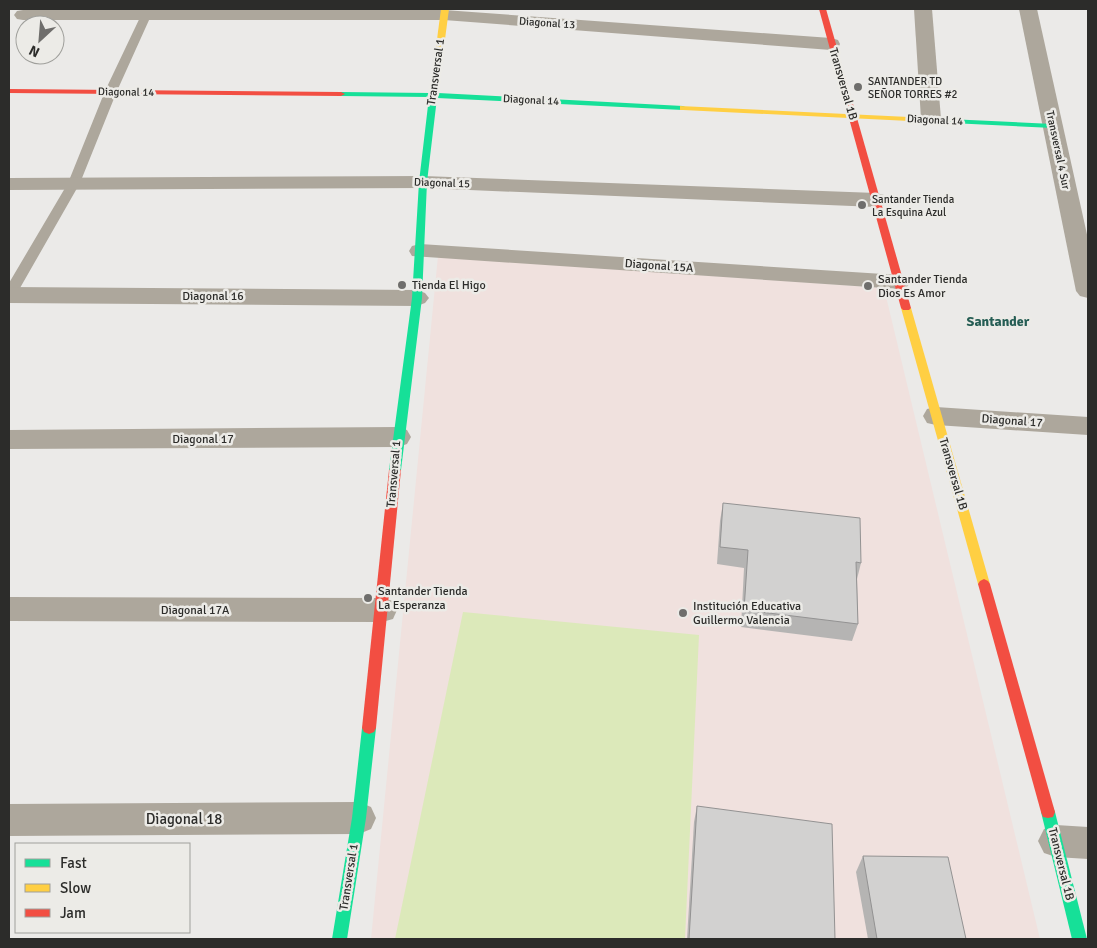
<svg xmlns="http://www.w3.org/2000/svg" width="1097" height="948" font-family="Signika,sans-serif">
	<rect width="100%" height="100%" fill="#ebeae8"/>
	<!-- education -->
	<path fill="#f0e1de" d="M438 256 884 288 1040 939H371Z"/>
	<!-- green -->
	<path fill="#dce9ba" d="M463 612 699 635 685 939H395Z"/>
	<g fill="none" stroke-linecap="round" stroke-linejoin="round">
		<!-- lane -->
		<path fill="#ada79c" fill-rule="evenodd" d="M144 9H154L117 91 80 183 16 295 14 298 9 299V283L68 183 105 91Z"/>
		<!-- street -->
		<g fill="#ada79c" fill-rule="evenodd">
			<path d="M914 9H932L941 119 938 123 931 125 924 123 921 119Z"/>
			<path d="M1019 9H1037L1088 239V298L1080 296 1076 291Z"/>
			<path d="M23 10H444L831 38 838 40 840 44 838 48 831 50 444 20H23L17 19 14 15 17 11Z"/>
			<path d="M423 176 876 193 884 195 887 200 884 205 876 207 423 188 9 190V178Z"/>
			<path d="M420 244 899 275 907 277 911 282 907 287 899 289 412 256 409 251 412 246Z"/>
			<path d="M9 287 417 290 425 293 429 298 425 303 417 306 9 303Z"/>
			<path d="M936 407 1088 417V435L936 425 927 423 923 416 927 409Z"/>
			<path d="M398 427 407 430 411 437 407 444 398 447 9 449V430Z"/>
			<path d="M9 597 382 598 393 601 397 610 393 619 382 622 9 621Z"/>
			<path d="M359 802 371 807 376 818 371 829 359 834 9 836V804Z"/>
			<path d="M1056 825 1088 827V859L1056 857 1044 853 1038 841 1044 829Z"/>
		</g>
		<!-- fast -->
		<g fill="#16e098" fill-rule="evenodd">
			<path d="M431 90H437L438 93 683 106 687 108 683 110 437 98 427 182 422 298 401 470 395 474 389 470 412 298 419 182 429 97 341 96 337 94 341 92 430 93Z"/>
			<path d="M927 118 1053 124 1057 126 1053 128 930 122H927Z"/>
			<path d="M369 722 374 724 376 728 366 818 347 939H332L352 818 362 728 364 724Z"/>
			<path d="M1048 806 1053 807 1055 812 1087 939H1072L1041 812 1043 807Z"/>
		</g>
		<!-- slow -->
		<g fill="#ffcf43" fill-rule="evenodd">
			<path d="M441 9H449L438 92 434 94 430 92Z"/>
			<path d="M680 106 930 118 934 120 930 122 683 110H680Z"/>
			<path d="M906 305 911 308 990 584 988 587 984 589 980 587 978 584 901 308Z"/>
		</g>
		<!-- jam -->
		<g fill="#f24e42" fill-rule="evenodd">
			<path d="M819 9H826L911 308 909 310H903L901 308Z"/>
			<path d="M9 89 341 92 345 94 341 96 9 93Z"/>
			<path d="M395 466 401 470 376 728 374 732 369 734 364 732 362 728 389 470Z"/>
			<path d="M984 579 988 581 990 584 1055 812 1053 817 1048 818 1043 817 1041 812 978 584 980 581Z"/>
		</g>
	</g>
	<!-- wall -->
	<g fill="#b5b4b3">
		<path d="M723 503 861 563 857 579 858 624 852 641 741 627 744 568 717 564 720 521Z"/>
		<path d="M697 806 835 939H687L694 822Z"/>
		<path d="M863 856 966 939H868L856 872Z"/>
	</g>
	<!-- building -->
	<g fill="#d2d1d0" stroke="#939292">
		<path d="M723 503 860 518 861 563 856 562 858 624 744 610 748 550 720 547Z"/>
		<path d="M697 806 832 824 835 939H689Z"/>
		<path d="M863 856 948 857 966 939H877Z"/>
	</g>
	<!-- markers -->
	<g fill="#6f6e6c" stroke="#ecebe7" stroke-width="2">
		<circle cx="858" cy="87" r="5"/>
		<circle cx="862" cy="205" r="5"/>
		<circle cx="402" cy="285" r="5"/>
		<circle cx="868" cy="286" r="5"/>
		<circle cx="368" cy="598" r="5"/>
		<circle cx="683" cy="613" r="5"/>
	</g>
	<g text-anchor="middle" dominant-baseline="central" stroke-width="5" stroke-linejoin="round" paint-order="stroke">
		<!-- far-street labels -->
		<g font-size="11" fill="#2c2c2a" stroke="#ecebe7">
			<text transform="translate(547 23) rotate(4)">Diagonal 13</text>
			<text transform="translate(126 92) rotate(1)">Diagonal 14</text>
			<text transform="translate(531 100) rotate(3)">Diagonal 14</text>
			<text transform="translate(935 120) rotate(3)">Diagonal 14</text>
			<text transform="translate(1058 150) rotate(78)">Transversal 4 Sur</text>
			<text transform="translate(442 183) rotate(2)">Diagonal 15</text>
		</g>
		<!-- far-poi labels -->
		<g font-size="11" fill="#2c2c2a" stroke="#ecebe7" text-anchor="start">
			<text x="868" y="81">SANTANDER TD<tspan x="868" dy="13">SEÑOR TORRES #2</tspan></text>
			<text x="872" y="199">Santander Tienda<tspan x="872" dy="13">La Esquina Azul</tspan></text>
		</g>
		<!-- street labels -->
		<g font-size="12" fill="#2c2c2a" stroke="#ecebe7">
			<text transform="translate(436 72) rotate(-82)">Transversal 1</text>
			<text transform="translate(843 84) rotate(74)">Transversal 1B</text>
			<text transform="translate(659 266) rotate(4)">Diagonal 15A</text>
			<text x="213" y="296">Diagonal 16</text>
			<text transform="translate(1012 421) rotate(4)">Diagonal 17</text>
			<text x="203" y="439">Diagonal 17</text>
			<text transform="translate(394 474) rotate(-85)">Transversal 1</text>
			<text transform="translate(953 474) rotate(74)">Transversal 1B</text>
			<text x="195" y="610">Diagonal 17A</text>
			<text transform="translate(1061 864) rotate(76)">Transversal 1B</text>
			<text transform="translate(349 877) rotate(-81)">Transversal 1</text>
		</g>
		<!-- poi labels -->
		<g font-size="12" fill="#2c2c2a" stroke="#ecebe7" text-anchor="start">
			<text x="878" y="279">Santander Tienda<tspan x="878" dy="14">Dios Es Amor</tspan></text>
			<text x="412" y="285">Tienda El Higo</text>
			<text x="378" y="591">Santander Tienda<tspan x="378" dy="14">La Esperanza</tspan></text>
			<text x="693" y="606">Institución Educativa<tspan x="693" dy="14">Guillermo Valencia</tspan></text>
		</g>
		<!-- neighbourhood labels -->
		<g font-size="14" font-weight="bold" fill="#255d54" stroke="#ecebe7">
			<text x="998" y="321">Santander</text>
		</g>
		<!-- near-street labels -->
		<g font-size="15" fill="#2c2c2a" stroke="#ecebe7">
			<text x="184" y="819">Diagonal 18</text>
		</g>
	</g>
	<!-- border -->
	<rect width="1097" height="948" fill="none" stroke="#2c2c2a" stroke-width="20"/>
	<!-- legend -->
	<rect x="15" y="843" width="175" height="90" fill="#ecebe7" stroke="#9f9f9b"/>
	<rect x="25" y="859" width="25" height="8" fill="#16e098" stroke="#9f9f9b"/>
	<text x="60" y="868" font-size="15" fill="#2c2c2a">Fast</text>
	<rect x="25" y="884" width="25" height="8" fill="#ffcf43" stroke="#9f9f9b"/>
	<text x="60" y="893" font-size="15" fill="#2c2c2a">Slow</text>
	<rect x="25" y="909" width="25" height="8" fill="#f24e42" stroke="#9f9f9b"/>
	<text x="60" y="918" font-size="15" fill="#2c2c2a">Jam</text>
	<!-- north arrow -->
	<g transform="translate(40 40) rotate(206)"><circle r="24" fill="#ecebe7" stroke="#9f9f9b"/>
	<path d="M0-4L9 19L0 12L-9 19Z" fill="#6f6e6c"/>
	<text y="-8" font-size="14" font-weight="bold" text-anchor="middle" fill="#2c2c2a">N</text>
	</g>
</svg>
